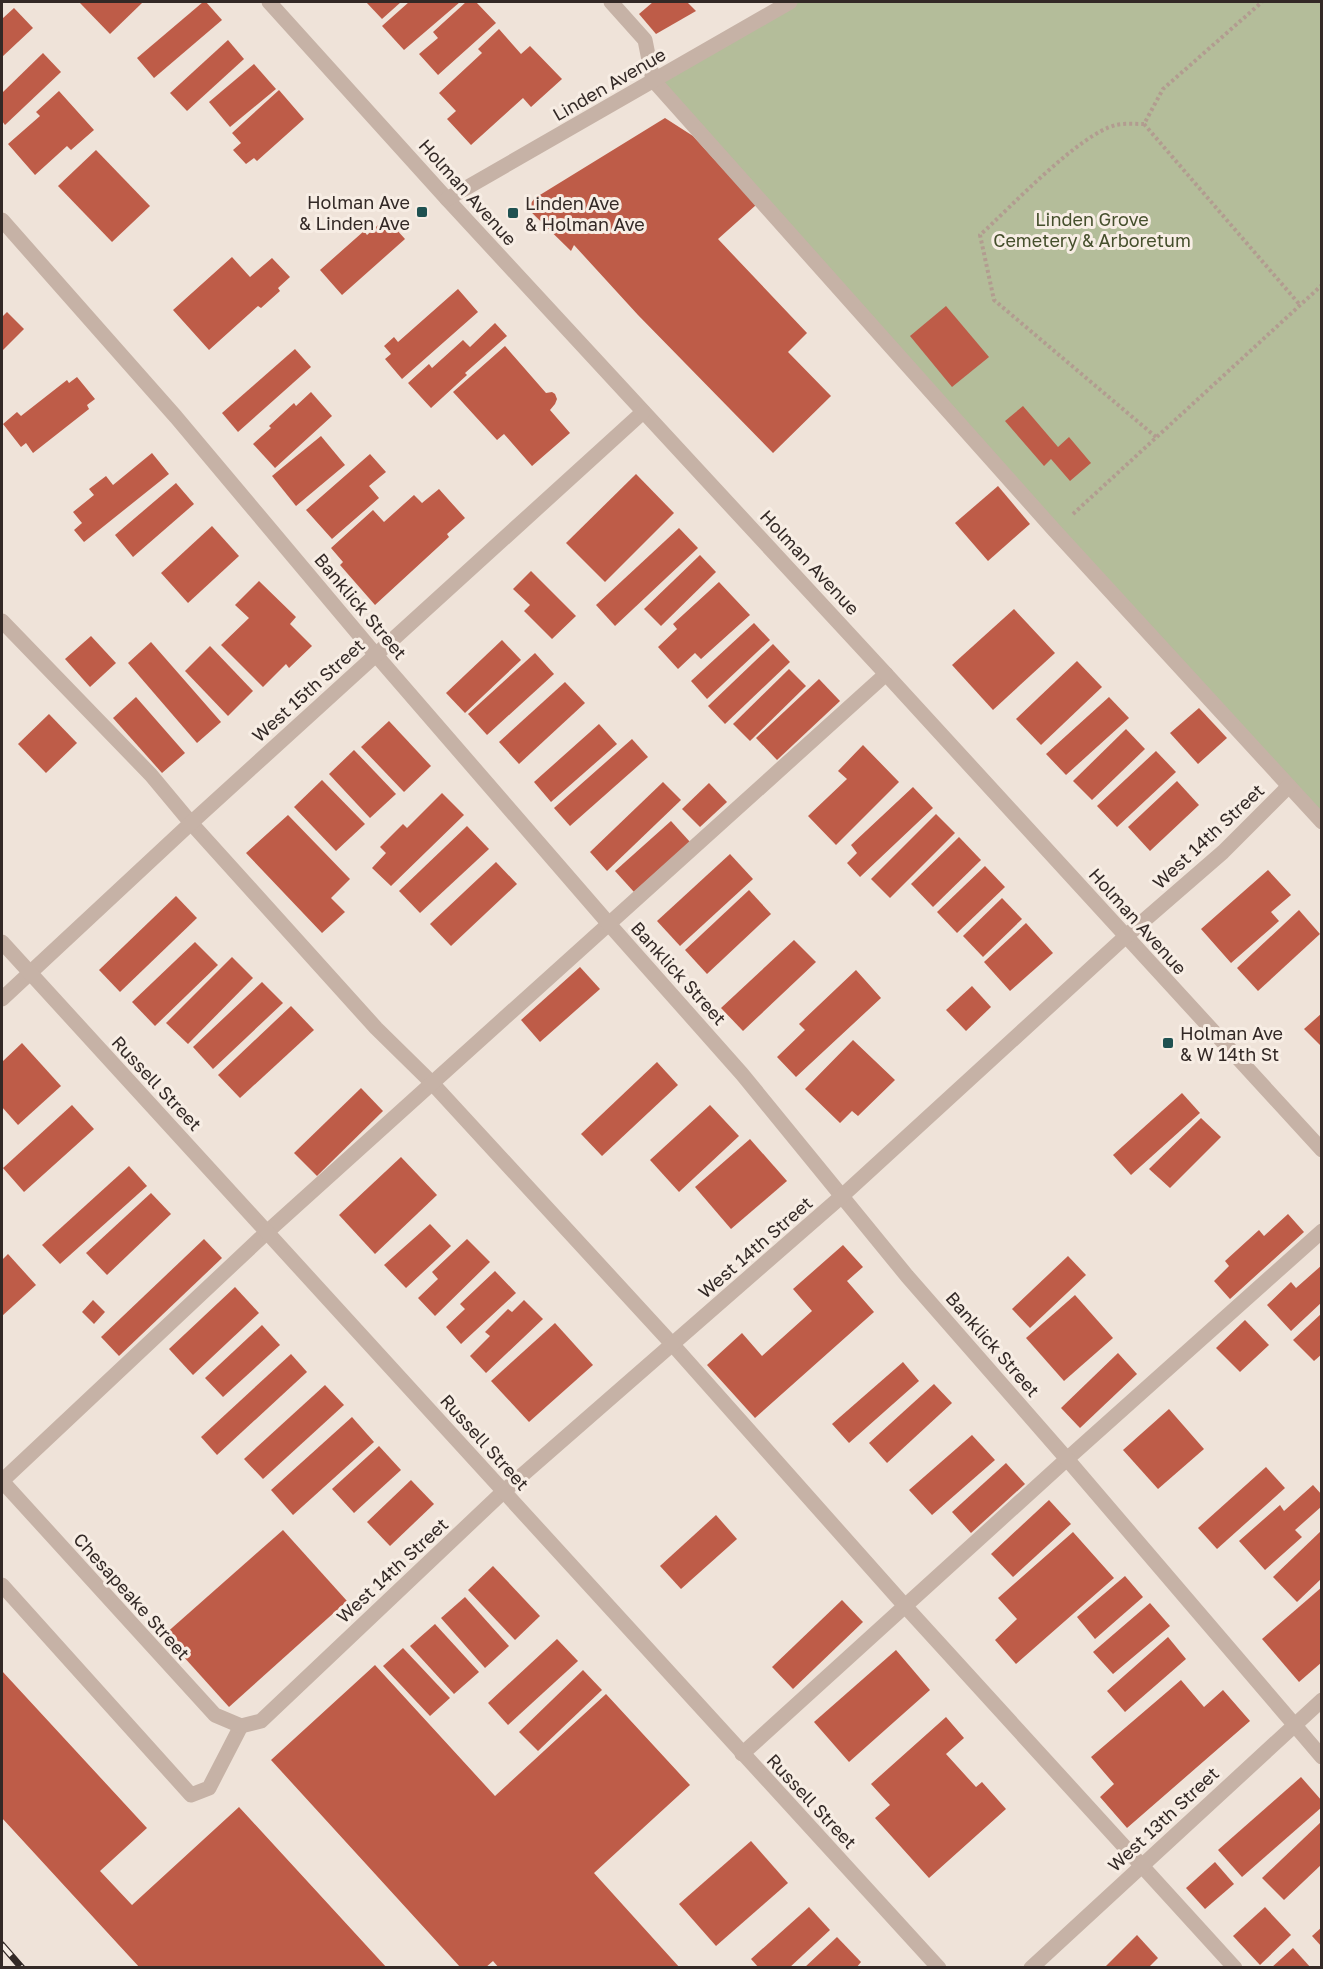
<svg xmlns="http://www.w3.org/2000/svg" width="1323" height="1969" font-family="'Golos Text',sans-serif">
	<rect width="100%" height="100%" fill="#efe3d9"/>
	<!-- green -->
	<path fill="#b4bd9a" d="M790 2H1321V822L653 80Z"/>
	<!-- building -->
	<g fill="#be5c48">
		<path d="M79 2H143L110 34Z"/>
		<path d="M203 2H206L222 20 154 78 137 58Z"/>
		<path d="M366 2H401L382 19Z"/>
		<path d="M409 2H460L404 50 382 26Z"/>
		<path d="M466 2H476L496 23 438 75 419 54 438 38 433 32Z"/>
		<path d="M653 2H687L696 11 656 34 639 14Z"/>
		<path d="M14 8 33 28 2 57V19Z"/>
		<path d="M499 29 521 54 530 46 562 79 531 107 523 98 471 145 447 119 456 111 439 93 482 53 478 49Z"/>
		<path d="M228 40 244 59 187 111 170 93Z"/>
		<path d="M43 53 61 72 5 125 2 121V93Z"/>
		<path d="M254 64 276 89 230 127 209 102Z"/>
		<path d="M279 90 304 119 257 161 254 158 246 164 233 150 241 143 232 133Z"/>
		<path d="M59 91 94 130 71 150 67 146 35 175 8 144 40 116 36 112Z"/>
		<path d="M665 118 693 136 756 205 718 239 807 333 788 352 831 396 773 453 638 315 574 245 571 251 527 208 535 198Z"/>
		<path d="M96 150 150 206 112 242 58 186Z"/>
		<path d="M386 218 405 239 342 295 320 270 364 231 367 235Z"/>
		<path d="M232 257 250 277 272 258 290 277 278 288 280 291 261 308 258 306 209 350 173 310Z"/>
		<path d="M458 289 478 312 402 379 385 359 391 354 384 346 394 337 398 342Z"/>
		<path d="M946 306 989 357 952 387 910 336Z"/>
		<path d="M7 312 24 329 2 351V317Z"/>
		<path d="M495 323 507 336 465 373 467 375 431 408 408 383 429 364 432 368 463 340 470 347Z"/>
		<path d="M505 346 546 393 552 392 555 394 557 399 555 404 550 410 570 433 532 466 504 434 497 440 453 392Z"/>
		<path d="M295 349 311 367 238 432 222 413Z"/>
		<path d="M77 377 95 399 87 405 89 409 33 453 26 443 21 447 3 424 17 412 21 416 67 380 69 383Z"/>
		<path d="M311 392 332 416 275 468 253 444 271 428 269 426 294 403 296 406Z"/>
		<path d="M1023 406 1058 447 1069 437 1091 463 1070 481 1051 459 1044 466 1005 421Z"/>
		<path d="M321 436 345 465 296 506 272 476Z"/>
		<path d="M152 453 169 474 84 542 74 530 82 523 73 512 94 495 89 489 106 476 113 485Z"/>
		<path d="M370 454 386 472 369 486 379 498 332 539 306 510Z"/>
		<path d="M636 474 674 513 605 582 566 543Z"/>
		<path d="M176 483 194 504 133 557 115 535Z"/>
		<path d="M998 486 1030 524 988 561 955 523Z"/>
		<path d="M439 489 465 518 447 534 449 537 375 605 340 565 343 562 331 548 373 510 384 522 414 495 422 503Z"/>
		<path d="M212 526 239 556 188 603 161 573Z"/>
		<path d="M679 528 698 548 615 626 596 605Z"/>
		<path d="M700 555 716 572 661 626 644 609Z"/>
		<path d="M531 571 576 616 552 639 524 611 530 605 513 589Z"/>
		<path d="M259 581 296 617 290 624 312 646 289 668 286 664 263 687 221 645 249 618 235 605Z"/>
		<path d="M719 582 750 615 701 659 695 653 678 669 658 647 677 629 673 624Z"/>
		<path d="M1014 609 1055 653 993 710 952 665Z"/>
		<path d="M754 623 770 640 707 699 691 681Z"/>
		<path d="M91 636 116 663 90 687 65 659Z"/>
		<path d="M502 640 521 660 465 713 446 693Z"/>
		<path d="M151 642 221 722 197 743 128 663Z"/>
		<path d="M773 644 790 662 725 724 708 706Z"/>
		<path d="M210 646 253 691 228 716 185 671Z"/>
		<path d="M535 653 554 674 487 735 468 714Z"/>
		<path d="M1077 661 1102 687 1041 745 1016 719Z"/>
		<path d="M789 669 806 686 750 741 733 724Z"/>
		<path d="M819 679 840 701 777 760 756 738Z"/>
		<path d="M565 682 585 703 519 764 499 742Z"/>
		<path d="M136 697 185 753 162 773 113 718Z"/>
		<path d="M1109 697 1129 718 1066 775 1046 754Z"/>
		<path d="M1199 708 1227 738 1198 764 1170 733Z"/>
		<path d="M49 714 77 743 46 773 18 744Z"/>
		<path d="M389 721 431 766 404 792 361 747Z"/>
		<path d="M599 724 617 744 551 802 534 782Z"/>
		<path d="M1126 729 1145 749 1092 800 1073 781Z"/>
		<path d="M632 739 648 757 570 826 554 808Z"/>
		<path d="M863 745 899 782 836 845 808 816 847 779 838 771Z"/>
		<path d="M354 750 396 794 370 818 329 774Z"/>
		<path d="M1156 751 1176 772 1117 827 1097 806Z"/>
		<path d="M322 780 365 824 336 851 294 807Z"/>
		<path d="M1177 781 1199 805 1150 851 1128 827Z"/>
		<path d="M663 782 681 800 607 871 590 852Z"/>
		<path d="M709 783 727 802 700 827 682 809Z"/>
		<path d="M913 787 933 808 860 877 847 863 857 853 851 845Z"/>
		<path d="M442 793 464 815 391 886 372 868 386 853 380 847 403 824 407 828Z"/>
		<path d="M936 814 955 833 890 898 871 879Z"/>
		<path d="M288 815 350 879 331 898 345 912 322 933 246 853Z"/>
		<path d="M671 821 690 842 634 892 615 871Z"/>
		<path d="M467 826 489 849 420 913 399 891Z"/>
		<path d="M959 837 981 860 933 907 911 884Z"/>
		<path d="M730 854 753 879 680 946 657 921Z"/>
		<path d="M496 862 517 884 451 946 430 924Z"/>
		<path d="M985 866 1005 887 957 933 937 912Z"/>
		<path d="M1268 870 1291 895 1271 912 1279 921 1231 963 1201 929Z"/>
		<path d="M749 890 771 914 707 974 685 950Z"/>
		<path d="M176 896 197 918 120 992 99 970Z"/>
		<path d="M1002 898 1022 919 983 957 963 936Z"/>
		<path d="M1299 910 1320 934 1258 991 1237 968Z"/>
		<path d="M1026 923 1053 953 1010 991 984 962Z"/>
		<path d="M794 940 816 962 743 1031 721 1008Z"/>
		<path d="M195 942 218 965 155 1026 132 1002Z"/>
		<path d="M232 957 253 978 188 1044 166 1023Z"/>
		<path d="M580 967 600 989 540 1042 521 1020Z"/>
		<path d="M856 970 881 998 796 1077 777 1057 805 1030 799 1024Z"/>
		<path d="M262 982 283 1003 213 1069 193 1047Z"/>
		<path d="M972 986 991 1007 966 1031 946 1010Z"/>
		<path d="M291 1006 314 1030 240 1098 218 1075Z"/>
		<path d="M1322 1013V1047L1304 1029Z"/>
		<path d="M853 1040 895 1080 858 1116 852 1111 840 1123 805 1089Z"/>
		<path d="M22 1043 61 1086 18 1125 2 1107V1062Z"/>
		<path d="M657 1062 678 1085 602 1156 581 1134Z"/>
		<path d="M361 1088 383 1111 317 1176 294 1153Z"/>
		<path d="M1182 1093 1200 1113 1131 1175 1113 1155Z"/>
		<path d="M72 1105 94 1129 24 1192 3 1168Z"/>
		<path d="M710 1105 739 1136 679 1192 650 1160Z"/>
		<path d="M1201 1118 1221 1137 1170 1188 1149 1169Z"/>
		<path d="M750 1139 787 1181 731 1229 695 1187Z"/>
		<path d="M401 1157 437 1195 375 1254 339 1215Z"/>
		<path d="M129 1166 147 1186 60 1264 42 1245Z"/>
		<path d="M151 1193 171 1214 107 1275 86 1253Z"/>
		<path d="M1288 1214 1304 1232 1230 1299 1214 1281 1229 1266 1225 1261 1259 1230 1264 1236Z"/>
		<path d="M430 1224 451 1246 406 1288 384 1265Z"/>
		<path d="M204 1239 222 1258 119 1356 101 1337Z"/>
		<path d="M467 1239 490 1262 435 1316 418 1298 438 1279 432 1272Z"/>
		<path d="M843 1245 863 1267 847 1281 874 1312 755 1418 707 1365 742 1333 762 1356 812 1311 793 1289Z"/>
		<path d="M8 1254 36 1285 2 1316V1260Z"/>
		<path d="M1068 1256 1086 1275 1030 1328 1012 1309Z"/>
		<path d="M1322 1265V1302L1291 1331 1267 1305 1291 1282 1296 1288Z"/>
		<path d="M495 1271 516 1293 461 1344 446 1327 465 1309 460 1304Z"/>
		<path d="M235 1287 259 1313 193 1375 169 1349Z"/>
		<path d="M1075 1295 1113 1338 1064 1381 1026 1338Z"/>
		<path d="M93 1300 105 1312 94 1324 82 1312Z"/>
		<path d="M524 1300 543 1319 486 1373 470 1356 490 1336 485 1332 508 1309 512 1312Z"/>
		<path d="M1322 1313V1354L1314 1361 1293 1340Z"/>
		<path d="M1245 1320 1269 1345 1240 1372 1216 1348Z"/>
		<path d="M555 1323 593 1365 529 1422 491 1381Z"/>
		<path d="M262 1325 280 1345 223 1397 205 1378Z"/>
		<path d="M1118 1353 1137 1374 1080 1428 1061 1408Z"/>
		<path d="M291 1354 307 1372 217 1455 201 1437Z"/>
		<path d="M903 1362 919 1381 849 1443 832 1424Z"/>
		<path d="M934 1384 952 1403 887 1463 869 1443Z"/>
		<path d="M325 1385 344 1405 263 1479 244 1459Z"/>
		<path d="M1169 1409 1204 1449 1158 1489 1123 1450Z"/>
		<path d="M352 1417 374 1442 293 1515 271 1490Z"/>
		<path d="M972 1435 995 1460 932 1515 909 1490Z"/>
		<path d="M379 1446 401 1470 354 1513 332 1489Z"/>
		<path d="M1006 1463 1025 1484 971 1533 952 1512Z"/>
		<path d="M1266 1467 1285 1488 1217 1549 1198 1528Z"/>
		<path d="M411 1480 434 1504 390 1546 367 1522Z"/>
		<path d="M1313 1485 1322 1495V1506L1295 1530 1302 1537 1265 1570 1239 1541 1280 1505 1284 1511Z"/>
		<path d="M1049 1500 1071 1524 1013 1577 991 1554Z"/>
		<path d="M716 1515 737 1539 681 1589 660 1566Z"/>
		<path d="M283 1530 347 1601 229 1707 164 1635Z"/>
		<path d="M1322 1530V1578L1297 1602 1273 1577Z"/>
		<path d="M1073 1532 1114 1578 1016 1664 995 1640 1017 1619 998 1598Z"/>
		<path d="M493 1566 540 1616 515 1640 468 1590Z"/>
		<path d="M1125 1576 1143 1597 1095 1639 1077 1617Z"/>
		<path d="M1322 1587V1662L1299 1682 1262 1639Z"/>
		<path d="M465 1597 509 1646 485 1668 441 1618Z"/>
		<path d="M842 1600 863 1622 793 1689 772 1667Z"/>
		<path d="M1150 1603 1170 1626 1113 1674 1093 1652Z"/>
		<path d="M435 1624 479 1672 454 1694 410 1646Z"/>
		<path d="M1168 1637 1186 1659 1125 1712 1107 1691Z"/>
		<path d="M557 1639 578 1661 508 1725 488 1703Z"/>
		<path d="M403 1648 450 1698 430 1716 383 1666Z"/>
		<path d="M896 1650 930 1690 849 1762 814 1722Z"/>
		<path d="M375 1665 495 1796 606 1694 690 1785 594 1873 680 1968H499L493 1961 485 1968H461L271 1760Z"/>
		<path d="M583 1670 602 1690 538 1751 519 1732Z"/>
		<path d="M2 1671 147 1828 100 1871 132 1905 239 1807 387 1968H140L2 1818Z"/>
		<path d="M1181 1680 1204 1707 1223 1690 1250 1721 1127 1828 1100 1797 1114 1784 1091 1757Z"/>
		<path d="M946 1717 964 1738 946 1754 976 1787 982 1782 1006 1809 929 1878 875 1818 890 1805 871 1784Z"/>
		<path d="M1301 1777 1322 1801V1807L1242 1877 1218 1850Z"/>
		<path d="M1322 1821V1864L1284 1900 1262 1878Z"/>
		<path d="M751 1841 788 1883 716 1946 679 1904Z"/>
		<path d="M1215 1862 1234 1884 1205 1909 1186 1888Z"/>
		<path d="M809 1907 830 1930 789 1968H759L751 1959Z"/>
		<path d="M1265 1907 1291 1935 1260 1965 1233 1936Z"/>
		<path d="M1322 1927V1947L1312 1936Z"/>
		<path d="M1137 1935 1158 1958 1148 1968H1104Z"/>
		<path d="M837 1937 861 1962 856 1968H804Z"/>
		<path d="M1293 1948 1311 1968H1271Z"/>
	</g>
	<g fill="none" stroke-linecap="round" stroke-linejoin="round">
		<!-- path -->
		<g stroke="#b29c90" stroke-width="4" stroke-dasharray="3 3" stroke-linecap="butt">
			<path d="M1144 124 1300 305"/>
			<path d="M1156 437 994 300 980 235C1011 207 1079 134 1116 125 1125 123 1135 124 1144 124L1163 89 1262 2"/>
			<path d="M1073 514 1322 285"/>
		</g>
		<!-- service -->
		<g stroke="#c6b2a6" stroke-width="15">
			<path d="M611 2 645 40 653 80 1055 531 1322 822"/>
			<path d="M2 621 151 775 191 823 376 1028 432 1083 673 1345 905 1606 1235 1968"/>
			<path d="M2 1481 267 1232 886 674"/>
			<path d="M2 1585 191 1795 209 1788 241 1726"/>
			<path d="M742 1754 1067 1459 1322 1231"/>
		</g>
		<!-- minor -->
		<g stroke="#c6b2a6" stroke-width="15">
			<path d="M269 2 447 199 886 674 1322 1150"/>
			<path d="M447 199 790 2"/>
			<path d="M2 220 176 417 376 655 609 924 742 1074 907 1276 1067 1459 1322 1757"/>
			<path d="M2 999 191 823 643 412"/>
			<path d="M2 1481 215 1715 241 1726 261 1721 504 1491 842 1196 1125 937 1223 852 1289 786"/>
			<path d="M1031 1968 1322 1700"/>
		</g>
		<!-- tertiary -->
		<path stroke="#c6b2a6" stroke-width="15" d="M2 942 939 1968"/>
		<defs>
			<path id="rail" d="M2 1945 22 1968"/>
		</defs>
		<!-- rail casing -->
		<use href="#rail" stroke="#332926" stroke-width="7"/>
		<!-- rail -->
		<use href="#rail" stroke="#f7ede4" stroke-width="4.5" stroke-dasharray="14" stroke-linecap="butt"/>
	</g>
	<!-- markers -->
	<g fill="#1f5151" stroke="#f7ede4" stroke-width="2">
		<rect x="416" y="206" width="12" height="12" rx="3"/>
		<rect x="507" y="207" width="12" height="12" rx="3"/>
		<rect x="1162" y="1037" width="12" height="12" rx="3"/>
	</g>
	<g text-anchor="middle" dominant-baseline="central" stroke-width="6" stroke-linejoin="round" paint-order="stroke">
		<!-- street labels -->
		<g font-size="18" fill="#332926" stroke="#f7ede4">
			<text transform="translate(609 84) rotate(-30)">Linden Avenue</text>
			<text transform="translate(468 192) rotate(48)">Holman Avenue</text>
			<text transform="translate(810 562) rotate(47)">Holman Avenue</text>
			<text transform="translate(361 606) rotate(50)">Banklick Street</text>
			<text transform="translate(308 690) rotate(-42)">West 15th Street</text>
			<text transform="translate(1208 836) rotate(-43)">West 14th Street</text>
			<text transform="translate(1138 921) rotate(48)">Holman Avenue</text>
			<text transform="translate(679 973) rotate(48)">Banklick Street</text>
			<text transform="translate(157 1083) rotate(47)">Russell Street</text>
			<text transform="translate(755 1247) rotate(-41)">West 14th Street</text>
			<text transform="translate(993 1344) rotate(49)">Banklick Street</text>
			<text transform="translate(485 1442) rotate(48)">Russell Street</text>
			<text transform="translate(392 1570) rotate(-43)">West 14th Street</text>
			<text transform="translate(132 1596) rotate(48)">Chesapeake Street</text>
			<text transform="translate(812 1801) rotate(47)">Russell Street</text>
			<text transform="translate(1163 1819) rotate(-43)">West 13th Street</text>
		</g>
		<!-- poi labels -->
		<g font-size="18" fill="#332926" stroke="#f7ede4" text-anchor="start">
			<text x="410" y="202" text-anchor="end">Holman Ave<tspan x="410" dy="21">&amp; Linden Ave</tspan></text>
			<text x="525" y="203">Linden Ave<tspan x="525" dy="21">&amp; Holman Ave</tspan></text>
			<text x="1180" y="1033">Holman Ave<tspan x="1180" dy="21">&amp; W 14th St</tspan></text>
		</g>
		<!-- park labels -->
		<g font-size="18" fill="#454f2c" stroke="#f7ede4">
			<text x="1092" y="219">Linden Grove<tspan x="1092" dy="21">Cemetery &amp; Arboretum</tspan></text>
		</g>
	</g>
	<!-- border -->
	<rect width="1323" height="1969" fill="none" stroke="#332926" stroke-width="6"/>
</svg>
